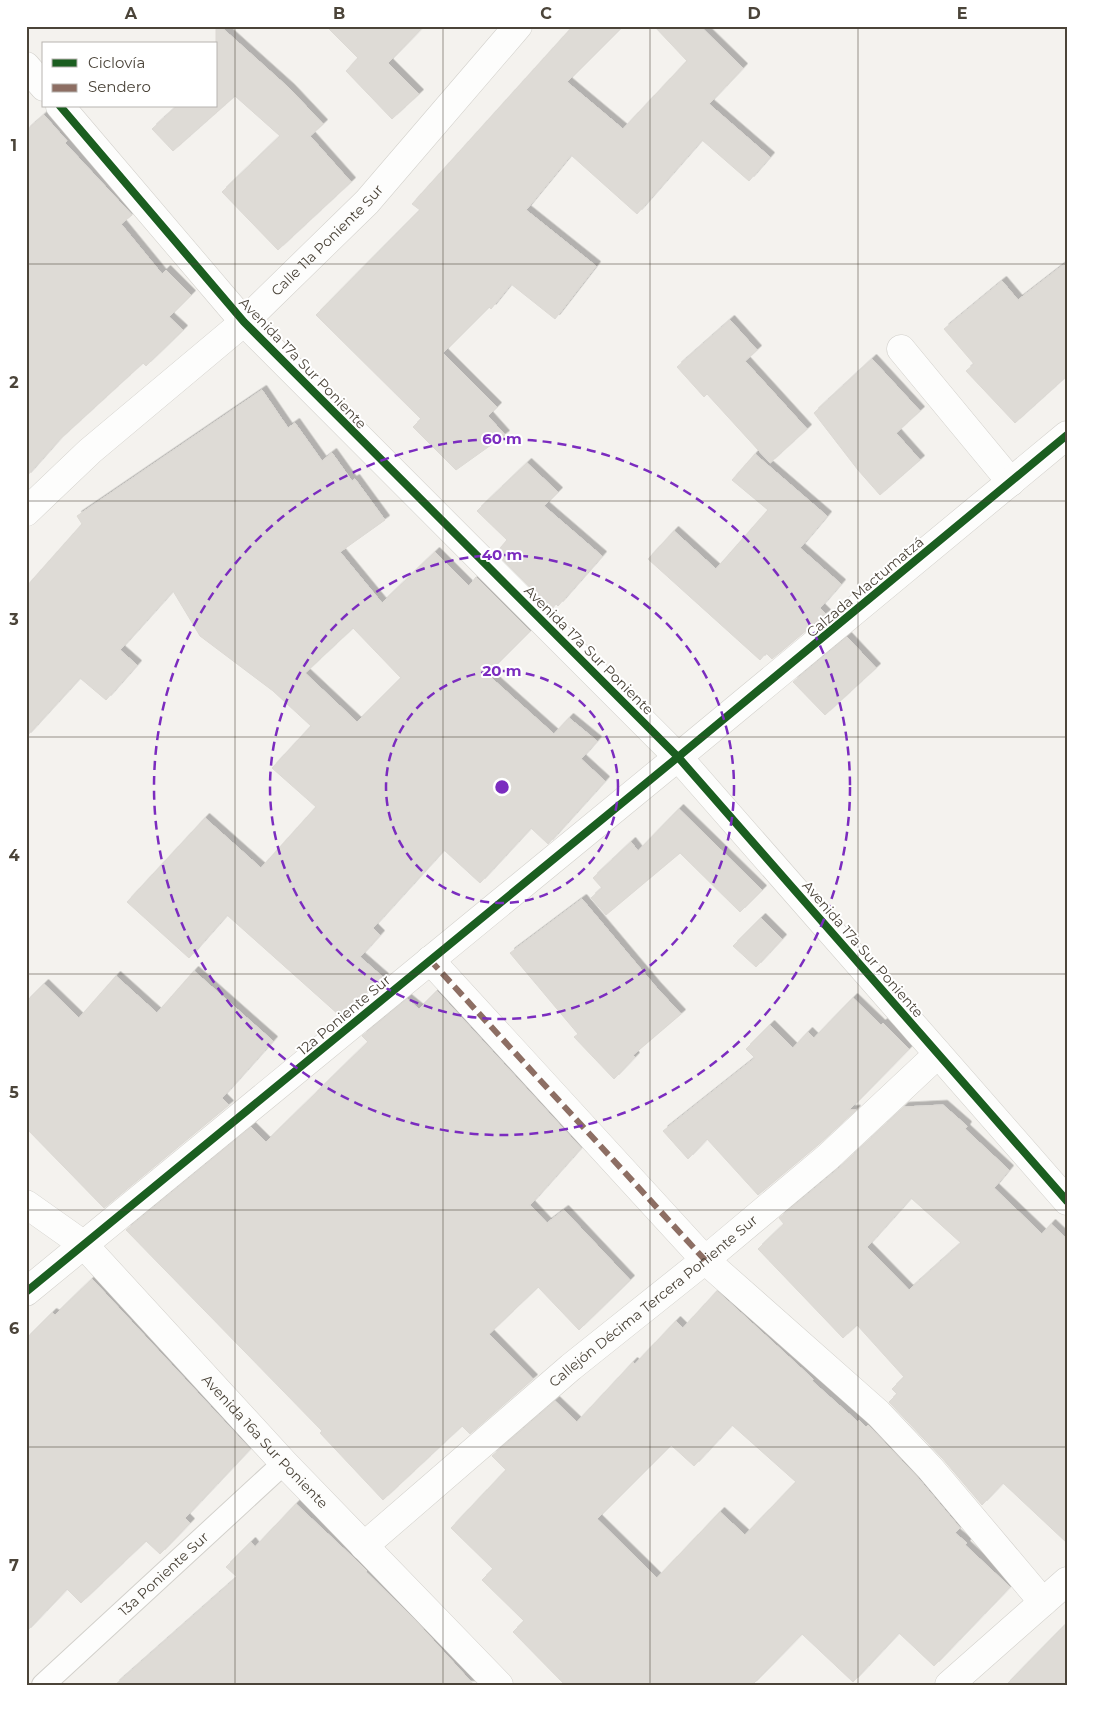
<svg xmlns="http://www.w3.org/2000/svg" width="1093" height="1711" font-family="Montserrat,sans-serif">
	<defs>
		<filter id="shadow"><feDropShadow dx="4.5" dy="-4.5" stdDeviation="0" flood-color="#0004"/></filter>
	</defs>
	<rect width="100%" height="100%" fill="#f4f2ee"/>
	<!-- building -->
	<g fill="#dedbd6" stroke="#dcd9d4" fill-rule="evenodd" filter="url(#shadow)">
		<path d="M216 26H220L290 89 323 124 310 136 351 182 278 250 222 192 280 136 235 96 173 151 152 129 177 106H216Z"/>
		<path d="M326 26H424L388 63 419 94 392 119 346 71 358 58Z"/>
		<path d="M573 26H623L567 82 623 129 687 61 654 26H700L743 68 709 104 770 157 749 181 702 140 637 214 571 155 526 210 596 266 555 319 511 284 491 309 489 307 443 353 497 407 488 416 505 435 456 470 413 427 421 419 316 315 420 210 412 204Z"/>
		<path d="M44 115 67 141 65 143 132 215 121 224 162 274 166 270 191 295 169 317 183 330 146 366 143 363 58 441 26 477V131Z"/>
		<path d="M1067 262V376L1015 423 966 371 974 364 944 329 1002 281 1018 300Z"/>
		<path d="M730 320 757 350 745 361 807 429 770 463 707 394 704 397 677 367Z"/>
		<path d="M872 359 920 411 896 433 920 460 880 495 858 470 814 413Z"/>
		<path d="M262 390 288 428 295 423 322 461 332 453 352 481 355 479 385 520 340 552 382 603 435 552 469 586 476 577 530 631 487 674 554 734 569 718 597 741 581 759 605 781 548 844 531 828 480 883 444 850 373 928 380 935 360 957 384 978 339 1015 227 915 189 958 127 902 205 818 261 868 316 807 272 768 311 726 273 691 200 636 173 591 120 650 137 665 106 700 80 678 26 737V587L82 524 77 516ZM353 628 401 678 357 722 305 673Z"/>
		<path d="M755 454 827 516 800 548 841 584 820 608 826 614 772 659 766 653 760 660 648 559 674 531 716 569 768 510 732 480Z"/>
		<path d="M527 463 558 492 544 506 602 556 558 606 556 604 552 609 496 553 507 540 477 511Z"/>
		<path d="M847 637 876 668 825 715 793 682Z"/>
		<path d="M679 809 762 890 740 912 680 853 606 915 591 898 602 888 593 878 631 842 638 851Z"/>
		<path d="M582 899 656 987 681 1014 633 1055 635 1057 614 1079 574 1037 578 1034 510 953Z"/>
		<path d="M761 918 782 939 756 967 733 946Z"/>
		<path d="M194 971 273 1041 222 1098 229 1105 104 1208 26 1128V1002L44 984 79 1018 116 976 157 1013Z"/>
		<path d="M437 991 581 1148 530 1205 547 1223 564 1210 630 1280 579 1330 538 1287 489 1334 533 1379 470 1434 462 1426 383 1500 320 1433 322 1431 126 1230 251 1127 266 1142 368 1042 362 1036 407 999 419 1009Z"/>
		<path d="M853 998 881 1025 883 1023 909 1049 849 1110H856L818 1145 758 1195 707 1139 688 1159 663 1131 755 1058 746 1049 770 1025 793 1048 808 1032 814 1038Z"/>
		<path d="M943 1105 967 1126 965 1129 1009 1170 994 1188 1042 1234 1051 1224 1067 1239V1543L1003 1483 982 1505 942 1458 889 1402 897 1394 892 1389 904 1377 857 1325 843 1338 758 1249 784 1224 779 1218 838 1169 904 1107ZM911 1198 961 1243 909 1290 867 1247Z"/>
		<path d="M92 1279 250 1449 185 1518 190 1523 160 1554 146 1541 81 1603 67 1589 26 1632V1339L52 1313 55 1315Z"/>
		<path d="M717 1291 813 1379 812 1381 858 1422 859 1420 866 1427 868 1425 918 1478 960 1528 955 1533 967 1543 965 1545 1010 1587 934 1666 899 1633 853 1682 802 1634 752 1685H565L513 1632 524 1621 482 1580 493 1569 451 1528 506 1470 492 1456 555 1401 577 1422 633 1362 635 1364 676 1321 683 1328ZM732 1425 796 1482 745 1535 720 1512 657 1578 597 1519 671 1445 694 1466Z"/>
		<path d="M296 1504 359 1563 367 1571 366 1572 413 1618 474 1685H115L237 1577 226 1567 251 1542 255 1547Z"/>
		<path d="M1067 1623V1685H1006Z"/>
	</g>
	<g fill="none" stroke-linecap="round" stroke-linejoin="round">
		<defs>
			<g id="lane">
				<path id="s1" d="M43 1685 284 1463"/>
			</g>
			<g id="street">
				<path d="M26 66 44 87"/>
				<path d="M60 106 244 322 678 757 1067 1201"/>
				<path d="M901 349 1011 482"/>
				<path id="s2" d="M26 512 90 451 244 322 367 202 518 26"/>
				<path d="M430 960 705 1260 878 1413 930 1468 1043 1602"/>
				<path id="s3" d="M26 1204 84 1245 284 1463 499 1685"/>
				<path d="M26 1292 678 757 1067 435"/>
				<path id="s4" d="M364 1546 571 1367 705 1260 828 1157 938 1054"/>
				<path d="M949 1685 1067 1581"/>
			</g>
		</defs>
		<!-- lane casing -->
		<use href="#lane" stroke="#d2d0cb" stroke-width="24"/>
		<!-- street casing -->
		<use href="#street" stroke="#d2d0cb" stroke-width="29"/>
		<!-- lane -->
		<use href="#lane" stroke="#fdfdfc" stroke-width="22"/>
		<!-- street -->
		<use href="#street" stroke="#fdfdfc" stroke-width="28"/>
		<!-- quiet -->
		<path stroke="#8d6e63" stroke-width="6" stroke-dasharray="12 6" stroke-linecap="butt" d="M430 960 705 1260"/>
		<defs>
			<g id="cycleway">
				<path d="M60 106 244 322 678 757 1067 1201"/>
				<path d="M26 1292 678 757 1067 435"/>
			</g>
		</defs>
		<!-- cycleway casing -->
		<use href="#cycleway" stroke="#fff" stroke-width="11"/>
		<!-- cycleway -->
		<use href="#cycleway" stroke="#1b5e20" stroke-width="8"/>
	</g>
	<!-- grid -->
	<path fill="none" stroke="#4b4439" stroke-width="1" stroke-opacity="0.55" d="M235 26V1685M443 26V1685M650 26V1685M858 26V1685M26 264H1067M26 501H1067M26 737H1067M26 974H1067M26 1210H1067M26 1447H1067"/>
	<!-- distance rings -->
	<g fill="none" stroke="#7b2cbf" stroke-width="2.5" stroke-dasharray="9 6">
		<circle cx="502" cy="787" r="116"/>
		<circle cx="502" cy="787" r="232"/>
		<circle cx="502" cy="787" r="348"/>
	</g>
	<g text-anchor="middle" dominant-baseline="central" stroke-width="4" stroke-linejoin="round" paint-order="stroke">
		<!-- street labels -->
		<g font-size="14" fill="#4b4439" stroke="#fff">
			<text stroke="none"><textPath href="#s2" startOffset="406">Calle 11a Poniente Sur</textPath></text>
			<text transform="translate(303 363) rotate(46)">Avenida 17a Sur Poniente</text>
			<text transform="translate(865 587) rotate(-40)">Calzada Mactumatzá</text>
			<text transform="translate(589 650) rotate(45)">Avenida 17a Sur Poniente</text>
			<text transform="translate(863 949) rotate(49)">Avenida 17a Sur Poniente</text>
			<text transform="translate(344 1015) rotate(-40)">12a Poniente Sur</text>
			<text stroke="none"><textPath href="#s4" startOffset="379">Callejón Décima Tercera Poniente Sur</textPath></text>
			<text stroke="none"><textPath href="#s3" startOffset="338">Avenida 16a Sur Poniente</textPath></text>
			<text stroke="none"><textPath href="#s1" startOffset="164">13a Poniente Sur</textPath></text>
		</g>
	</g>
	<circle cx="502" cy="787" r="8" fill="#7b2cbf" stroke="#fff" stroke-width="2.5"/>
	<g font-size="15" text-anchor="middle" font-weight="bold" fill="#7b2cbf" stroke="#fff" stroke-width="4" stroke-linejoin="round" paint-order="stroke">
		<text x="502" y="444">60 m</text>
		<text x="502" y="560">40 m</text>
		<text x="502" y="676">20 m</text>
	</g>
	<!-- border -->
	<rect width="1093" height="1711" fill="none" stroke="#ffffff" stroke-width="55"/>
	<!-- legend -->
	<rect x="42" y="42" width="175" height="65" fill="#ffffff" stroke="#b7b4b0"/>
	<rect x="52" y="59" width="25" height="8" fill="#1b5e20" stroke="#b7b4b0"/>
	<text x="88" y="68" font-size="15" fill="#4b4439">Ciclovía</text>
	<rect x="52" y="84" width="25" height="8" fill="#8d6e63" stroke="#b7b4b0"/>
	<text x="88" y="92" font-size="15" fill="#4b4439">Sendero</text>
	<rect x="28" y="28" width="1038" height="1656" fill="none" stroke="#4b4439" stroke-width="2"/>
	<g font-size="16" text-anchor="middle" font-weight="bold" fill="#4b4439">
		<text x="131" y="19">A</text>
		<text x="339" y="19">B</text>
		<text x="546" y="19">C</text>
		<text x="754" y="19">D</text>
		<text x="962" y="19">E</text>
		<text x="14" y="151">1</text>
		<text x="14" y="388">2</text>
		<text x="14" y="625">3</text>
		<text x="14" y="861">4</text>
		<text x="14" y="1098">5</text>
		<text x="14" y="1334">6</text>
		<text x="14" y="1571">7</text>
	</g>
</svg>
